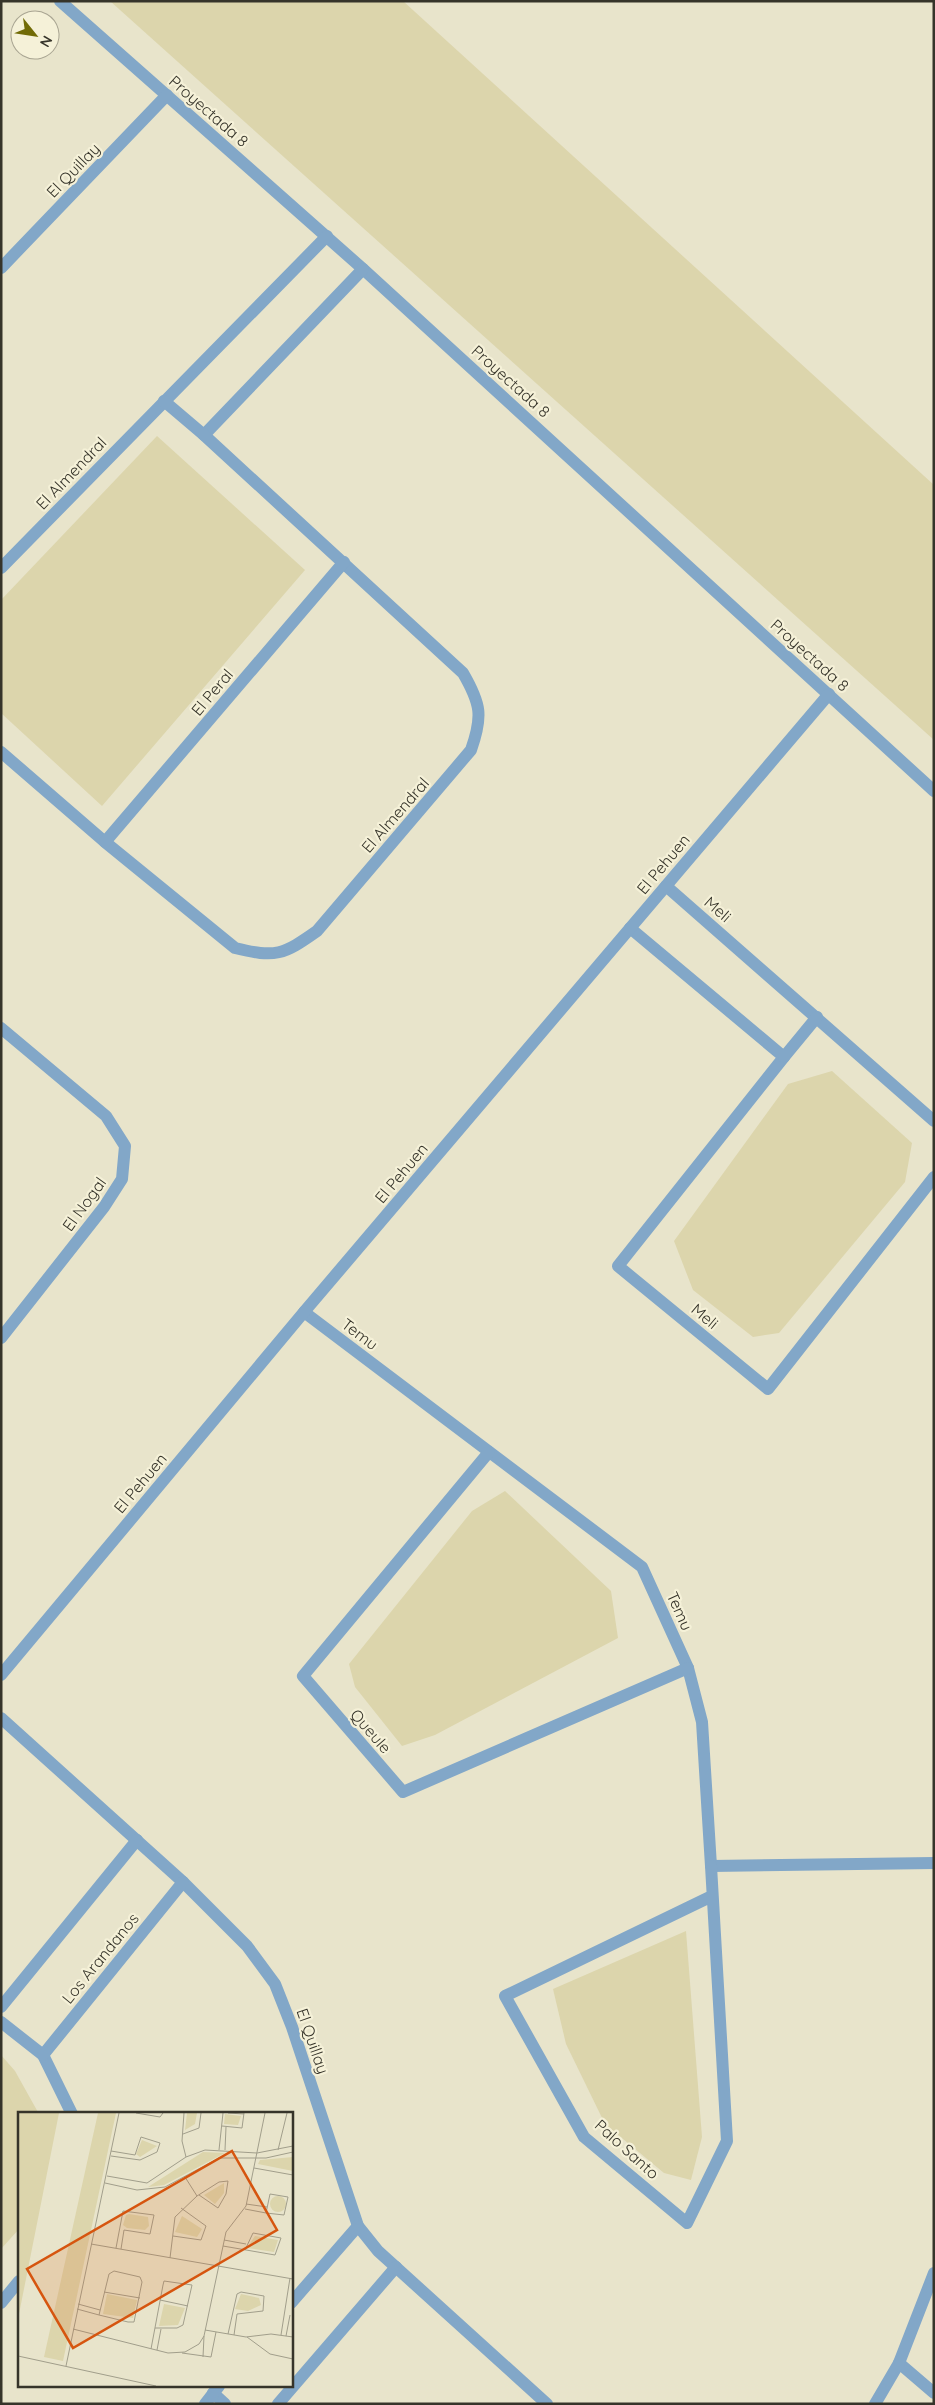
<svg xmlns="http://www.w3.org/2000/svg" width="935" height="2405" font-family="Quicksand,sans-serif">
	<rect width="100%" height="100%" fill="#e8e4cb"/>
	<!-- green -->
	<g fill="#dcd5ac">
		<path d="M110 1H403L934 485V740Z"/>
		<path d="M157 436 305 570 102 806 1 713V600Z"/>
		<path d="M832 1071 912 1143 905 1182 779 1333 753 1337 693 1290 674 1241 788 1084Z"/>
		<path d="M505 1491 611 1591 618 1638 435 1735 402 1746 355 1687 349 1664 472 1511Z"/>
		<path d="M686 1931 702 2137 691 2180 664 2173 605 2124 566 2044 553 1989Z"/>
		<path d="M1 2055 15 2071 39 2114H19V2229L1 2249Z"/>
	</g>
	<g fill="none" stroke-linecap="round" stroke-linejoin="round">
		<!-- minor -->
		<g stroke="#82a7c8" stroke-width="12">
			<path d="M60 1 363 269 934 791"/>
			<path d="M1 268 167 95"/>
			<path d="M204 435 363 269"/>
			<path d="M1 568 327 236"/>
			<path d="M1 752 105 842 235 948C276 958 283 955 317 931L471 750C483 716 481 704 463 673L204 435 164 401"/>
			<path d="M105 842 344 562"/>
			<path d="M666 886 934 1121"/>
			<path d="M630 928 784 1057 618 1266 768 1389 934 1177"/>
			<path d="M1 1028 106 1116 125 1146 122 1179 104 1207 1 1338"/>
			<path d="M784 1057 817 1017"/>
			<path d="M304 1312 642 1567 688 1668 702 1722 711 1866 934 1863"/>
			<path d="M489 1452 303 1676 403 1792 688 1668"/>
			<path d="M1 1675 304 1312 829 694"/>
			<path d="M1 1718 183 1882 247 1946 275 1984 292 2027 358 2226 378 2251 547 2404"/>
			<path d="M711 1866 727 2141 687 2223 584 2137 505 1996 712 1896"/>
			<path d="M1 2007 137 1840"/>
			<path d="M1 2022 43 2055 72 2114"/>
			<path d="M43 2055 183 1882"/>
			<path d="M1 2303 19 2281"/>
			<path d="M291 2303 358 2226"/>
			<path d="M899 2363 934 2393"/>
			<path d="M213 2393 225 2404"/>
			<path d="M205 2404 219 2386"/>
			<path d="M278 2404 396 2267"/>
			<path d="M875 2404 899 2363 934 2273"/>
		</g>
	</g>
	<g text-anchor="middle" dominant-baseline="central" stroke-width="4.5" stroke-linejoin="round" paint-order="stroke">
		<!-- street labels -->
		<g font-size="16" fill="#36342a" stroke="#f5f1d8">
			<text transform="translate(209 111) rotate(41)">Proyectada 8</text>
			<text transform="translate(73 170) rotate(-46)">El Quillay</text>
			<text transform="translate(511 381) rotate(42)">Proyectada 8</text>
			<text transform="translate(71 473) rotate(-46)">El Almendral</text>
			<text transform="translate(810 655) rotate(42)">Proyectada 8</text>
			<text transform="translate(212 692) rotate(-50)">El Peral</text>
			<text transform="translate(395 815) rotate(-49)">El Almendral</text>
			<text transform="translate(663 864) rotate(-50)">El Pehuen</text>
			<text transform="translate(718 909) rotate(41)">Meli</text>
			<text transform="translate(401 1173) rotate(-50)">El Pehuen</text>
			<text transform="translate(84 1204) rotate(-54)">El Nogal</text>
			<text transform="translate(705 1316) rotate(40)">Meli</text>
			<text transform="translate(360 1334) rotate(37)">Temu</text>
			<text transform="translate(140 1483) rotate(-50)">El Pehuen</text>
			<text transform="translate(680 1611) rotate(66)">Temu</text>
			<text transform="translate(371 1731) rotate(49)">Queule</text>
			<text transform="translate(100 1958) rotate(-51)">Los Arandanos</text>
			<text transform="translate(313 2041) rotate(71)">El Quillay</text>
			<text transform="translate(627 2149) rotate(42)">Palo Santo</text>
		</g>
	</g>
	<!-- overview -->
	<g transform="translate(18 2112)">
		<rect width="275" height="275" fill="#e8e4cb"/>
		<path d="M0 1H41L1 202H0ZM80 1H98L45 249 26 245ZM169 1H179L177 12 167 18ZM207 2 223 4 220 13 206 12ZM124 28 139 34 122 45 118 42ZM185 40 207 41 146 73 130 75ZM275 45V59L240 52 242 48ZM206 71V81L197 92 186 83ZM252 92a8 8 0 1 1 16 0a8 8 0 1 1-16 0ZM111 102 130 105 131 114 127 118 109 116 105 113 108 103ZM164 104 184 117 179 125 157 120ZM237 124 260 128 256 140 229 136ZM89 182 119 188 115 206 85 202ZM223 182 241 186 243 193 230 199 217 197ZM146 192 167 196 160 213 141 214Z" fill="#dcd5ac"/>
		<path fill="none" stroke="#a19e8b" stroke-width="1" d="M118 1 142 5 145 1M166 1 164 29 168 45M210 1 226 2M204 14 224 16 226 1M165 22 181 16 183 1M201 38 205 1M207 38 208 15M260 38 269 1M93 44 122 48 139 40 142 31 123 25 117 43 93 39M236 56 275 63M89 64 129 71 168 45 187 38 239 41 275 34M87 71 119 78 147 75 201 46H248L275 40M179 84 201 70 210 69 208 82 200 96 181 83M228 92 249 95M227 97 248 101 266 103 270 85 252 82 248 101M155 124 183 128 188 114 163 96M206 128 228 132M73 132 275 167M205 134 257 143 263 126 235 121 227 138M98 136 105 99 136 103 132 122 106 118 103 137M152 146 157 105 179 84 167 65M86 180 122 186M142 188 170 194M60 192 82 198M59 197 81 203 110 210H116L124 170 122 165 96 159 91 162 81 203M55 217 150 241 167 240 181 232 186 224 208 120 228 94 247 1M187 218 228 225 253 222 275 225M210 222 219 182 223 180 246 184 245 199 219 202 216 223M263 223 272 166M268 224 272 203M229 225 252 242 275 247M133 237 145 173 146 169 174 173 165 213 159 216H137M139 238 143 217M164 241 193 245 198 220M0 244 138 274M185 245 186 224M48 254 101 1"/>
		<path fill="#d6550f" fill-opacity="0.15" stroke="#d6550f" stroke-width="2.5" d="M214 39 259 118 55 236 9 157Z"/>
		<rect width="275" height="275" fill="none" stroke="#36342a" stroke-width="2.5"/>
	</g>
	<!-- border -->
	<rect width="935" height="2405" fill="none" stroke="#36342a" stroke-width="5"/>
	<!-- north arrow -->
	<g transform="translate(35 35) rotate(120)"><circle r="24" fill="#f5f1d8" stroke="#a9a592"/>
	<path d="M0-4L9 19L0 12L-9 19Z" fill="#716b06"/>
	<text y="-8" font-size="14" font-weight="bold" text-anchor="middle" fill="#36342a">N</text>
	</g>
</svg>
